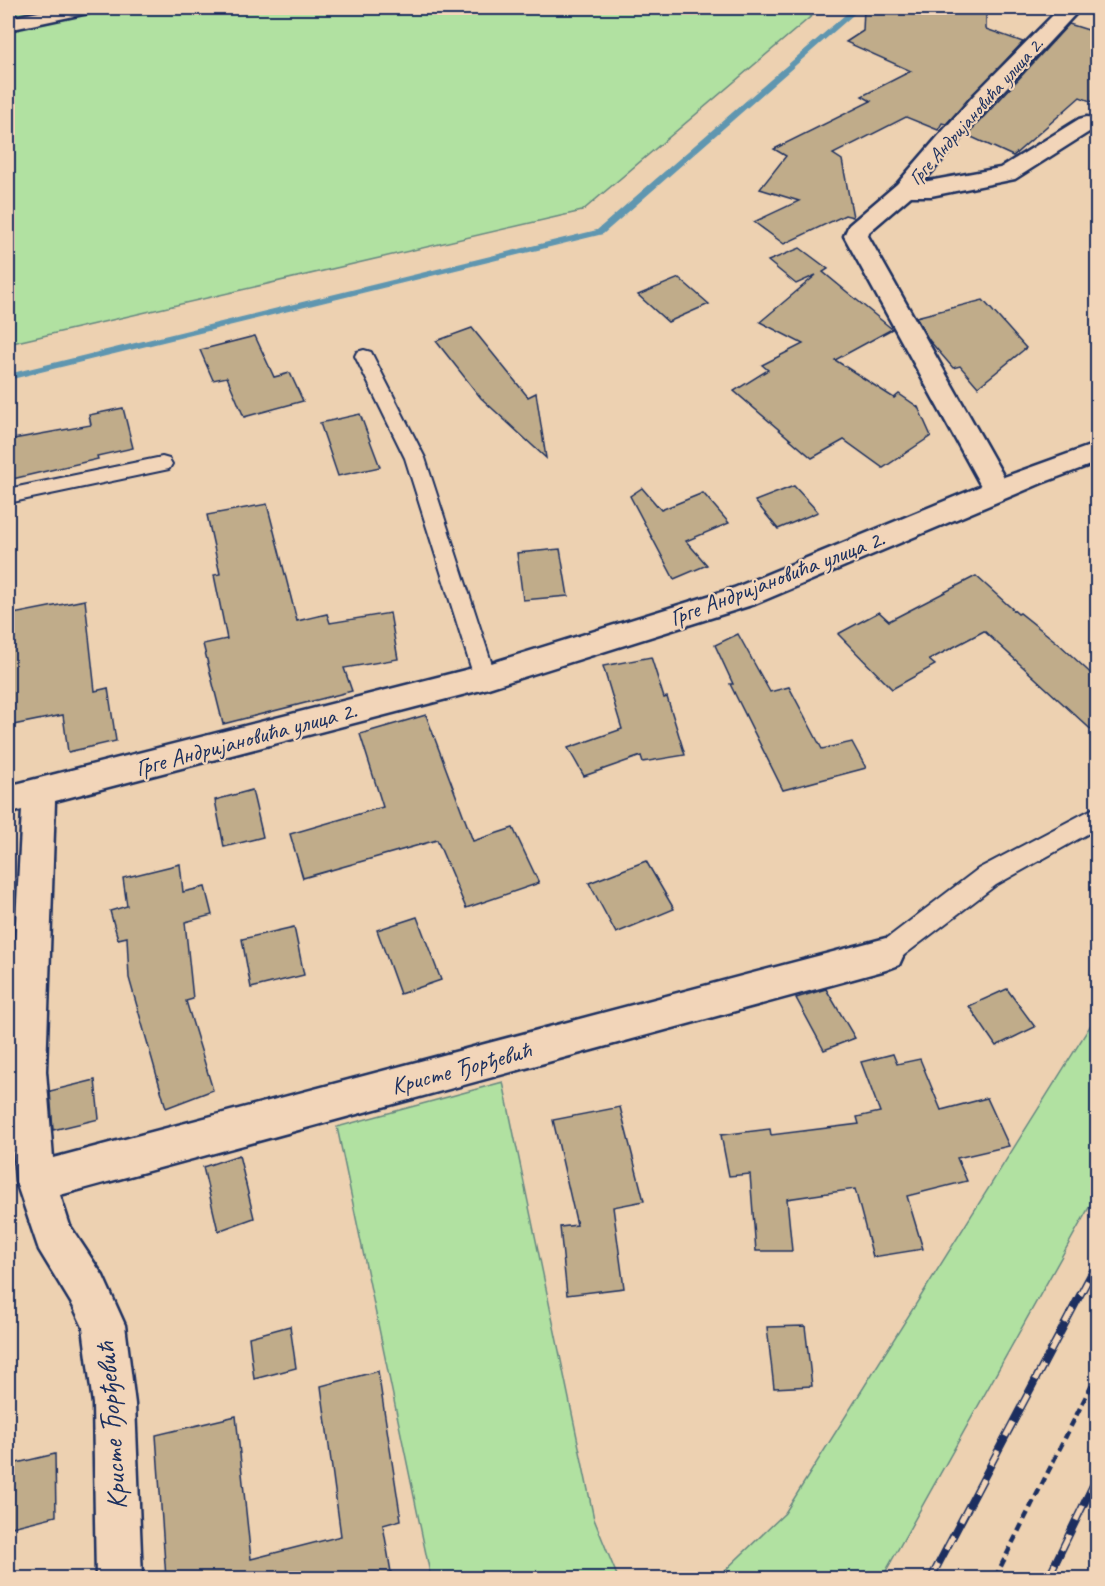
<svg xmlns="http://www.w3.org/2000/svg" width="1105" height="1586" font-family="Caveat,sans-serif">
	<rect width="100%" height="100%" fill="#edd1b1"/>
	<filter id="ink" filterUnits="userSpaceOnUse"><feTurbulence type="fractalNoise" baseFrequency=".0167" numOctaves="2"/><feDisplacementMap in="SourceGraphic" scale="12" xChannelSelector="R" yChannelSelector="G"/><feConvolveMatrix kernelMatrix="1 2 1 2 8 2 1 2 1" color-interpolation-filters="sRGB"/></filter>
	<g filter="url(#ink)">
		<!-- green -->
		<g fill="#b1e1a1" stroke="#668880" stroke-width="1.5">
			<path d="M8 8H821L582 211 8 344Z"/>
			<path d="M1097 1015V1193L882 1578H717L785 1513Z"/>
			<path d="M503 1082 594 1519 618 1578H431L337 1127Z"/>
		</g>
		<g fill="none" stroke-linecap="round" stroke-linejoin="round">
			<!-- stream -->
			<path fill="#5e96b0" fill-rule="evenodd" d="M853 8H861L603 234 8 380V374L597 230Z"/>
		</g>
		<!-- building -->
		<g fill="#c0ac8a" stroke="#1b2f5e" stroke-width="1.5">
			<path d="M864 8H986V29L1023 42 946 124 942 123 938 130 906 117 833 154 842 160 853 217 845 215 784 244 754 222 799 201 760 189 786 156 774 149 871 101 862 96 911 71 846 42 863 31Z"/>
			<path d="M1069 24 1098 33V104L1080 97 1013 156 967 135Z"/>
			<path d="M800 248 828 269 823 272 892 329 835 360 894 398 899 394 918 407 931 436 883 468 844 440 812 458 734 391 768 370 762 365 803 344 760 322 816 275 796 284 768 261Z"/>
			<path d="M679 278 709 304 668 322 638 295Z"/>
			<path d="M983 300 1026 348 978 387 960 366 953 368 929 340 916 317Z"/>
			<path d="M472 328 528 397 536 393 546 458 481 398 436 341Z"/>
			<path d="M255 336 274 377 290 373 303 401 244 417 227 377 213 380 200 350Z"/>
			<path d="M123 408 133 448 97 456 98 459 8 480V440L91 425 89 415Z"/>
			<path d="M360 414 380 467 338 476 320 423Z"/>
			<path d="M794 486 818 512 778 529 755 501Z"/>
			<path d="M642 488 661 510 703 493 729 523 686 541 707 565 674 579 630 496Z"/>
			<path d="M267 504 297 621 327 614 330 623 390 613 398 659 344 668 352 691 223 724 203 644 227 639 214 575 220 574 207 515Z"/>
			<path d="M560 549 568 596 523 600 517 553Z"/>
			<path d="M976 576 1018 614 1020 613 1059 644 1098 680V736L984 631 929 660 935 665 892 689 838 634 879 612 889 621Z"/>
			<path d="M85 600 95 691 108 688 116 741 68 752 63 715 8 726V615Z"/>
			<path d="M738 634 770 692 789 687 822 749 852 742 866 768 783 790 730 684H733L715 645Z"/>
			<path d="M651 657 664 698 667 697 685 755 643 762 641 756 584 776 568 748 622 729 603 666Z"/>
			<path d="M426 715 473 841 513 828 539 883 466 908 437 840 303 878 290 834 383 807 360 734Z"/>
			<path d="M252 790 263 837 224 847 215 800Z"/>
			<path d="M646 861 674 909 616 933 589 883Z"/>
			<path d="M180 864 183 892 205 887 212 915 185 922 193 999 186 1001 213 1090 166 1108 129 978 127 937 118 939 110 911 127 906 123 878Z"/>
			<path d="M417 917 441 980 400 994 377 930Z"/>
			<path d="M294 927 304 975 251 988 242 939Z"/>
			<path d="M826 989 855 1038 824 1050 796 998Z"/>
			<path d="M1007 989 1035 1027 996 1046 969 1006Z"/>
			<path d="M893 1054 897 1064 920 1059 941 1110 987 1098 1009 1146 957 1158 967 1181 907 1196 923 1249 873 1257 855 1189 787 1199 792 1251H756L750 1174 729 1176 721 1135 770 1129 771 1135 859 1124 857 1117 880 1112 861 1062Z"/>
			<path d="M95 1080 99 1119 53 1130 50 1091Z"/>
			<path d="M620 1107 644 1201 613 1207 624 1288 567 1295 560 1227 577 1225 553 1120Z"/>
			<path d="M239 1155 254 1218 218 1231 203 1167Z"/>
			<path d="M290 1326 296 1368 254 1379 249 1337Z"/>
			<path d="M805 1326 812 1386 774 1388 767 1327Z"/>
			<path d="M378 1371 401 1520 383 1525 392 1578H166L156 1435 236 1416 251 1559 341 1536 321 1386Z"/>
			<path d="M55 1454 56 1516 8 1528V1465Z"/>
		</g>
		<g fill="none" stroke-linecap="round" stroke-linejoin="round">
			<defs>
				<g id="lane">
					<path d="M364 350 371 352 373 356 425 458 496 677 493 683 485 686 477 683 474 677 405 458 355 356 357 352Z"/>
					<path d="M162 457 169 459 172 464 169 469 8 503V489Z"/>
					<path d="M1098 806V828L996 885 895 962 886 966 877 962 873 954 877 946 978 869Z"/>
				</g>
				<g id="street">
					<path d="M59 8H96L93 12 8 30V18Z"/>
					<path d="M1060 8H1081L990 105 923 182 1000 168 1079 119 1087 117 1098 120V135L1089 132 1015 179 931 196H911L869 232 868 236 1004 477 1098 443V462L1042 483 755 604 485 689 55 801 46 1071 53 1158 886 938 899 943 904 954 899 965 886 970 60 1195 70 1226 103 1276 125 1325 135 1404 142 1578H96L93 1404 83 1327 73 1306 39 1250 16 1182 8 1071 22 810 8 814V786L485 665 734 588 981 486 844 236 849 225 897 184 974 95Z"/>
				</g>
			</defs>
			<!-- lane casing -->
			<use href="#lane" stroke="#1b2f5e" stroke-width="4"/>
			<!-- street casing -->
			<use href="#street" stroke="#1b2f5e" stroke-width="5"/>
			<!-- path -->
			<path stroke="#1b2f5e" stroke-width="4.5" stroke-dasharray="8 5" stroke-linecap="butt" d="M995 1578 1098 1372"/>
			<!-- lane -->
			<use href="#lane" fill="#f2d5b9" fill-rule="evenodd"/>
			<!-- street -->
			<use href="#street" fill="#f2d5b9" fill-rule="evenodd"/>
			<defs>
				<g id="rail">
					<path d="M931 1578 1098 1261"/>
					<path d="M1048 1578 1098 1475"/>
				</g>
			</defs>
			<!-- rail casing -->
			<use href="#rail" stroke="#1b2f5e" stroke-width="8"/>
			<!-- rail -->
			<use href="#rail" stroke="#f2d5b9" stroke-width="5" stroke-dasharray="16" stroke-linecap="butt"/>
		</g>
	</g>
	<g text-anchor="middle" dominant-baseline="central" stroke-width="4.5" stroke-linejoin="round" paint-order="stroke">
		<!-- far-street labels -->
		<g font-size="20" fill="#1b2f5e" stroke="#f2d5b9">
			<text transform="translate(976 111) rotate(-48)">Грге Андријановића улица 2.</text>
		</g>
		<!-- street labels -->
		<g font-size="24" fill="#1b2f5e" stroke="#f2d5b9">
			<text transform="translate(777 578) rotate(-21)">Грге Андријановића улица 2.</text>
			<text transform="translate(246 739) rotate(-15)">Грге Андријановића улица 2.</text>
			<text transform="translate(461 1068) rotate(-15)">Кристе Ђорђевић</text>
		</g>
		<!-- near-street labels -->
		<g font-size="28" fill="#1b2f5e" stroke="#f2d5b9">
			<text transform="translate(111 1426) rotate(-94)">Кристе Ђорђевић</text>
		</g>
	</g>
	<!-- margin -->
	<rect width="1105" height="1586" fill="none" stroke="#f2d5b9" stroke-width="30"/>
	<rect x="15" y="15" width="1075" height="1556" fill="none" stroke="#1b2f5e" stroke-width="2" filter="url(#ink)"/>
</svg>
